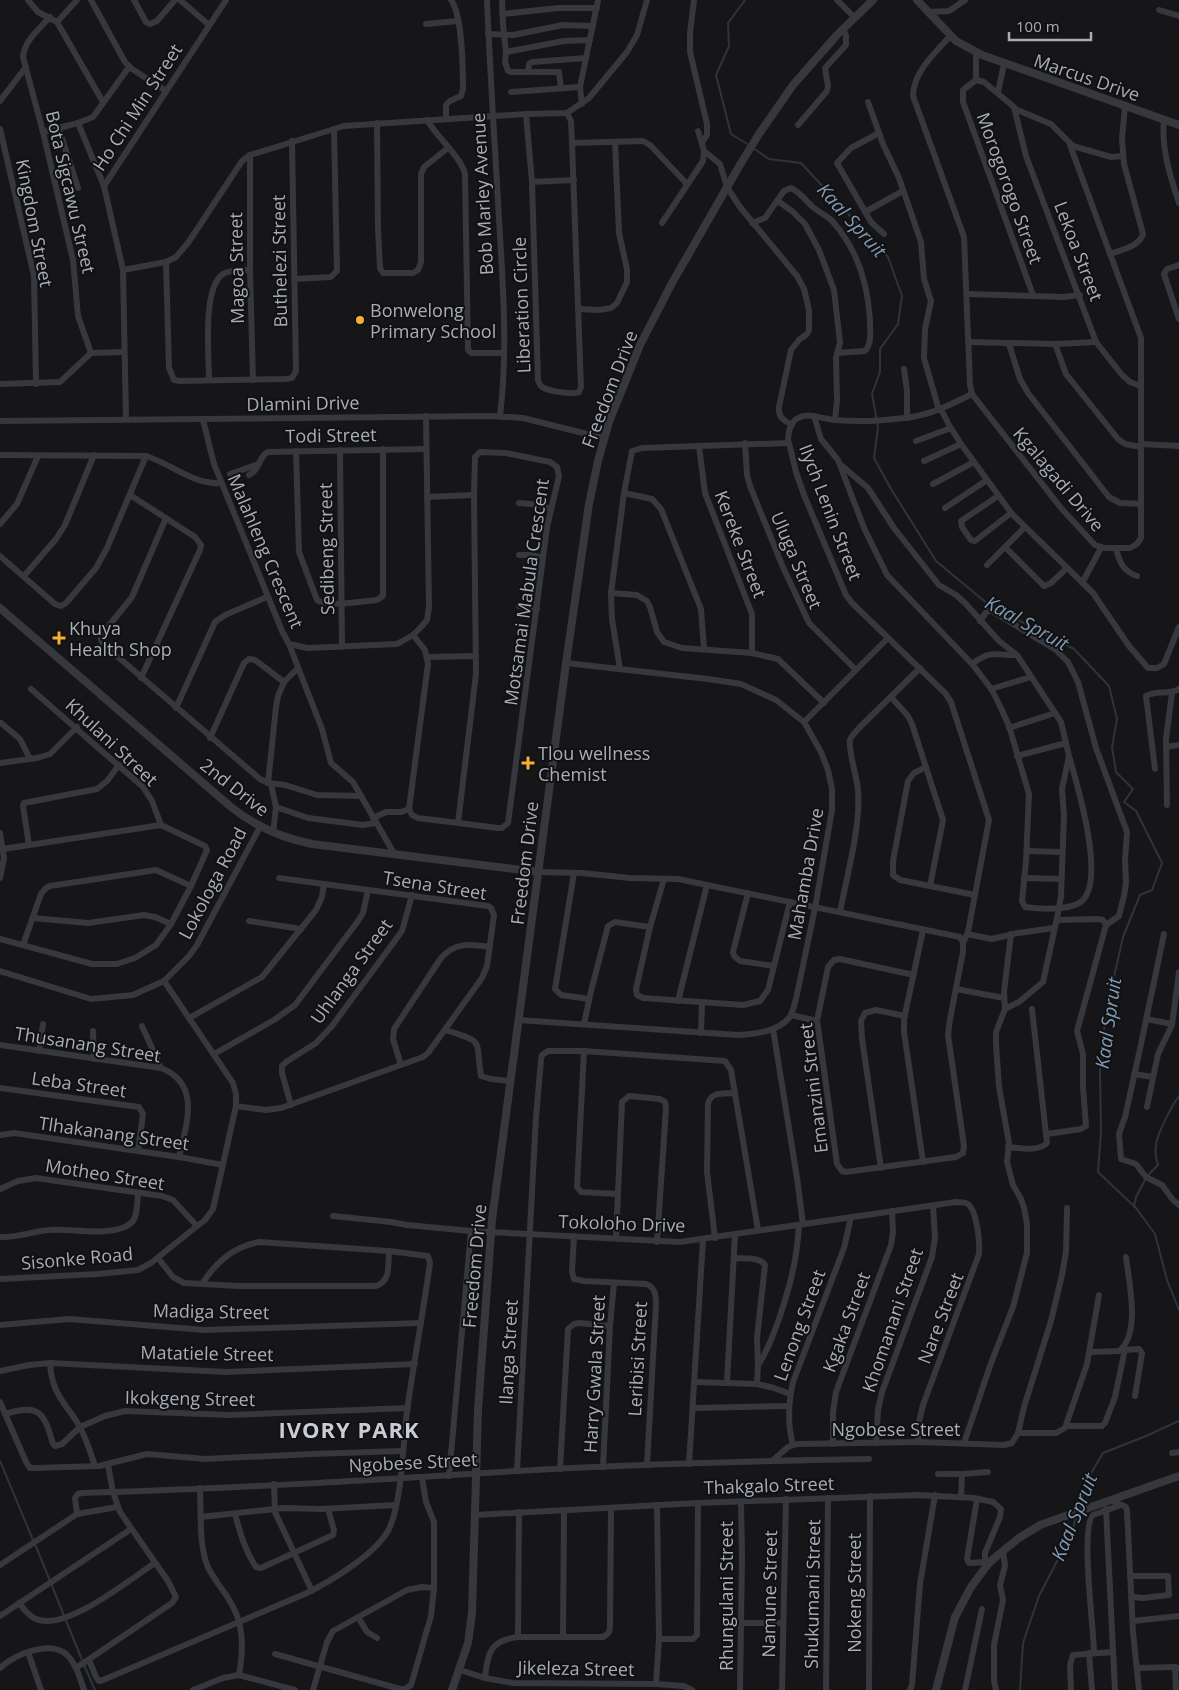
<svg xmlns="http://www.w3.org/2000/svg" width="1179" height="1690" font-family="'Open Sans',sans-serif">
	<rect width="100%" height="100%" fill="#161618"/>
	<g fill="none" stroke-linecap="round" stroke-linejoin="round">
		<!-- stream -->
		<g stroke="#2c353c" stroke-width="2">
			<path d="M745 0 728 23 729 46 716 75 731 134 749 145"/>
			<path d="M753 148 769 159 801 163 888 257 902 296 898 324 880 349V372L872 394 878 427 874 458 891 489 936 561 989 605 1074 649 1109 686 1117 719 1112 747 1116 772 1133 789 1124 802 1136 811 1162 863 1152 890 1140 895 1123 937 1106 1012 1100 1072 1101 1132 1098 1172 1136 1208 1155 1234 1167 1280 1179 1310"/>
			<path d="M1148 1175 1158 1165C1156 1159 1155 1152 1156 1146 1156 1136 1172 1105 1179 1096"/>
			<path d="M1134 1207 1136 1197 1145 1180"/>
			<path d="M0 1461 33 1540"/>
			<path d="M1079 1507 1090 1475 1103 1453 1146 1436 1179 1421"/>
			<path d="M35 1544 82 1660"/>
			<path d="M84 1665 95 1690"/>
			<path d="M1020 1690 1023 1643 1039 1596 1072 1532 1077 1514"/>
		</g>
		<!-- minor -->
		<g stroke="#37383d" stroke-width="6">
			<path d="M28 0 38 12 57 22 103 102"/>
			<path d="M91 0 125 62 132 69 166 91"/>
			<path d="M134 0 146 22 150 24 157 21 175 0"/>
			<path d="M180 0 209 25"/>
			<path d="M487 0C490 73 495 146 499 219 503 285 508 351 500 416"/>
			<path d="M502 0 503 25 506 52 505 62 508 71 511 72H559L561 88"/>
			<path d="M694 0 690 33V52L707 124V135L702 143"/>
			<path d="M837 0 855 18"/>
			<path d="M1159 10 1179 16"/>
			<path d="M928 12 949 11 965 0"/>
			<path d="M502 14 559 8H597"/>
			<path d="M50 17C40 28 24 41 23 57L43 132 73 260 78 316 91 353"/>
			<path d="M57 22 77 0"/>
			<path d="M426 24 458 21"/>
			<path d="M488 34 513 35 563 25 593 26"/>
			<path d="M951 35C936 52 913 72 913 96L964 237 970 385 972 394 1061 508 1095 545 1105 548H1130L1137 544 1141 538V338L1070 145"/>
			<path d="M506 52 564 41 590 40"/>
			<path d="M528 72 529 64 532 62 586 58"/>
			<path d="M976 80V52"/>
			<path d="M511 92 580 87"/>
			<path d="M998 92 1004 64"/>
			<path d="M0 101 26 67"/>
			<path d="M868 102 883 144 899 178 921 242 924 279 931 301 925 329 924 358 939 410"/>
			<path d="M582 104 580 87 598 0"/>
			<path d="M1015 109 1051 124 1073 146 1111 157 1123 156"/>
			<path d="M526 114 532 182 538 380C539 383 539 384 542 387 548 391 573 395 579 392L581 387 572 143 571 121 567 113"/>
			<path d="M446 119V105L450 101 461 96 463 89C463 69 462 14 451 0"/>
			<path d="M1164 119C1161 148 1170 176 1179 203"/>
			<path d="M427 120C436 136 461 157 465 174L468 350 472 353H504"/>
			<path d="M78 123 104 186 123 270 126 419"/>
			<path d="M377 123 378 229 380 268 383 273H413L418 270 421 262V174L424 167 448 148"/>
			<path d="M798 125 827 91 828 86 825 68 846 45V35L843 29"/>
			<path d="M0 129 34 276 36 384"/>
			<path d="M59 129 78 188"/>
			<path d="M43 132 78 123 93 117 129 67"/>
			<path d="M879 133 851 148 837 163 871 222 884 234"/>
			<path d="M572 143 643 141 650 145 687 184"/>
			<path d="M704 151 720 164 727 187 740 207 797 276 804 289 809 310V330L807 334 799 340 791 350 779 407C778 417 783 420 792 425"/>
			<path d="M250 155V270L253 380"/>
			<path d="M532 182 574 180"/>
			<path d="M104 186 226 0"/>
			<path d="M778 201 793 212 805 224 819 250 834 290 840 343 836 357 837 400 835 420"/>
			<path d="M865 212 903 191"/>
			<path d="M662 223 703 161 704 151 698 131"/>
			<path d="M752 223 765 218 784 191 791 188C800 192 806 201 814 208 820 213 828 216 833 222 857 249 868 285 870 321 870 330 872 344 865 351L837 353"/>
			<path d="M1110 254C1121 250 1139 247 1143 234L1124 164 1122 139 1125 106"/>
			<path d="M166 262 169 368 174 380 180 381 286 379 292 378 296 371 292 141"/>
			<path d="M1179 265 1167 269 1164 274 1179 319"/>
			<path d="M123 270 166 262 176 257 188 243 242 161 250 155 344 126 526 114 567 113 589 98 627 52 637 35 647 0"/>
			<path d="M294 279 331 277 337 271 334 129"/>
			<path d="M967 294 1063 297 1080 295"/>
			<path d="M1033 295 963 102V90L976 80 984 82 1014 107 1026 156 1096 342 1122 375 1130 382 1141 386"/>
			<path d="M579 309 599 310 611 308 617 303 627 282V269L619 233 615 142"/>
			<path d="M968 342 1055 344 1096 342"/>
			<path d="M1009 344 1020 379 1028 393 1109 497 1120 503 1141 504"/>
			<path d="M1055 344 1066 374 1118 439 1125 444 1141 447"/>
			<path d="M904 369 907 391V418"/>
			<path d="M209 380C209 356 202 288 223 274 231 269 242 270 250 270"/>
			<path d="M0 384 60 382 91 353 124 352"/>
			<path d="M941 409 949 425 961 444 1012 514 1093 593 1129 646 1148 668H1157L1164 664 1179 627"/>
			<path d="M814 416 821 439 838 460 864 528 887 575 973 665 992 690 1000 706 1009 726 1029 794 1026 861 1022 901 1025 907C1038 909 1071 911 1082 901 1106 879 1077 784 1069 756"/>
			<path d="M203 420 214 464 282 631 289 644 308 648 397 644 413 635 422 626 427 620 429 607 426 416"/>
			<path d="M0 421 489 416 523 418 603 438"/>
			<path d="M916 441 951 428"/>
			<path d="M788 442C788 434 789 423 798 418 809 412 823 419 835 420 857 422 882 421 904 418 928 416 950 405 972 394"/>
			<path d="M745 443 747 475 750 486 782 565 809 623 856 670"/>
			<path d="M1141 444 1179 446"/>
			<path d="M699 446 705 493 752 614V653"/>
			<path d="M340 450 342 647"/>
			<path d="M296 451 299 552 317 600C327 608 363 601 377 600L383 596V449"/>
			<path d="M0 455 146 456C172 464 193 485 221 483"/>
			<path d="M924 461 961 444"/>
			<path d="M841 465 868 488 894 528 939 585 956 595 966 604 999 641 1017 655 1061 722 1069 756 1062 789 1064 816 1061 896 1057 918 1043 982 1019 1002 1005 1009"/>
			<path d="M230 474 259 464"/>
			<path d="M249 475C260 470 258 457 268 452L426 449"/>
			<path d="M933 484 974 462"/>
			<path d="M624 493 652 499 661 509 701 609 704 649"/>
			<path d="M130 495 195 537 201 545 200 550 141 678"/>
			<path d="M998 496 961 521 962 527 971 540 975 541 1011 513"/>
			<path d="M427 497 474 495"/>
			<path d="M519 503 540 505 551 509"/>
			<path d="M945 508 987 480"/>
			<path d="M166 518 132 597 103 633 101 639 103 644 260 779 268 783 285 785 317 795 361 796"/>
			<path d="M0 524 17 504 38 456"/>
			<path d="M1005 547 1044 586 1051 583 1067 568"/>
			<path d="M1116 549C1120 563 1123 571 1137 576"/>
			<path d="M519 555H533L543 558"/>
			<path d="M0 556 55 604 61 606 66 603 96 568 107 548 146 456"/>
			<path d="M987 565 1025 527"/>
			<path d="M24 576 56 539 65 525 94 455"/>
			<path d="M1082 583 1101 548"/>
			<path d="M611 593 637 595 647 601 650 607 657 632 664 642 682 648 752 653 778 659 824 703"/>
			<path d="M519 606 537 609"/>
			<path d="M980 621 987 611H992L1056 650 1068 662 1078 682 1096 748 1127 832 1125 861 1126 883 1124 896 1119 916 1106 925 1077 1031 1083 1054V1087L1086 1126 1081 1129 1047 1134"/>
			<path d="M289 644 322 729 331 763 353 782 395 855"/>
			<path d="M427 657 476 656"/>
			<path d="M972 664C991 650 994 655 1016 655"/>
			<path d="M620 669 612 619 611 593 624 493 632 451 642 448 789 443 796 472 804 495 846 595 852 603 945 693 951 702 989 820 968 932 963 943"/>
			<path d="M284 682 298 668"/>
			<path d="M31 689 143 787 152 801 161 825"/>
			<path d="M991 689 1031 677"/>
			<path d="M891 697 908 716 912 724 943 820 930 886"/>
			<path d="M176 708 215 622 225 615 267 597"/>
			<path d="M804 722 888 638"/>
			<path d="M1 723 20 739 30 759"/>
			<path d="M1009 728 1055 713"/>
			<path d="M210 738 244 663 249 659 255 660 284 682 278 696 276 707 268 783"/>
			<path d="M1166 747 1179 745"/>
			<path d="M1017 756 1066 743"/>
			<path d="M0 763 37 758 50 754 77 727"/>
			<path d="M926 767 914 773 908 781 893 861V875L900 880 975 895"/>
			<path d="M1155 769 1146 696C1155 690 1169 695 1179 689"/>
			<path d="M271 784 276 807 273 833"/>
			<path d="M1167 805 1166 739 1172 693"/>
			<path d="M276 807 308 818 363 825 376 823"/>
			<path d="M409 809 412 815 418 818 498 828H502L508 823 547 527 559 476 557 467 550 462 506 453 480 452 475 457 474 495 476 674 458 823"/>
			<path d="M409 809 428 664 425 650 413 635"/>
			<path d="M373 818 386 812H401L409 809"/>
			<path d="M0 833 4 858 0 878"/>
			<path d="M29 845 23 806 24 803 97 789 107 781 119 765"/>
			<path d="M1027 851 1062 852"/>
			<path d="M538 872 582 873 630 878 678 879 960 937 963 943V952L950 1019 948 1035 964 1146 963 1153 956 1157 846 1172 842 1171 837 1164 818 1027 817 1021 828 967 834 960 840 959 914 975"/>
			<path d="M574 873 555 989 561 995 589 999"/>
			<path d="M1024 878 1061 879"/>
			<path d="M664 879 650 927 636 989 637 995 643 998 743 1005 760 1001 768 990 790 902"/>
			<path d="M748 893 733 952 734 956 740 961 774 966"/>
			<path d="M840 912C847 875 861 826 858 790 857 777 848 750 850 740 852 735 856 732 859 728L920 668"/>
			<path d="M33 918 88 923 144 915 155 917 171 924"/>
			<path d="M1057 920 1097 919 1103 920 1106 925"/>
			<path d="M249 921 301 929"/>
			<path d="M923 930 904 1019V1032L923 1162"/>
			<path d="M967 934 992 939 1018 933 1054 928"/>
			<path d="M1164 934 1140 1049 1125 1117 1119 1134 1121 1159 1136 1164 1146 1177 1162 1185 1173 1200 1179 1205"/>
			<path d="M0 939 92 964H117L135 958 156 945 171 924 191 886 207 850 205 846 161 825 3 849"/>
			<path d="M23 945 41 894 46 888 50 886 156 870 191 886"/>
			<path d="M0 971 91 999 133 995 164 981 189 956 197 945 260 827"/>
			<path d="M956 989 1004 998"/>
			<path d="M678 1001 707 885"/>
			<path d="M791 1015 817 1021"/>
			<path d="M189 1018 262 977 316 910 322 897 324 884"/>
			<path d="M1146 1019 1172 1024"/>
			<path d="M518 1020 738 1035C755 1034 777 1032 789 1018 793 1013 794 1005 796 999L815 908 832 810V789L828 770 821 752 804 722 776 700 741 684 708 679 566 663"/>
			<path d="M584 1024 591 991 608 926 615 922 650 927"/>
			<path d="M142 1026 161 1068"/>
			<path d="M773 1029 797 1178 803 1224"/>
			<path d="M445 1030C485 1043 475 1037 481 1076L491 1079 510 1081"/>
			<path d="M93 1031 94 1059"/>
			<path d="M701 1033 702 1003"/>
			<path d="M0 1045 161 1068C202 1084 186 1125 179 1157"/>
			<path d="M39 1051 43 1024"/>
			<path d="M584 1051 577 1187 581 1192 618 1194"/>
			<path d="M214 1054 274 1020 295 1005 358 921 363 913 368 890"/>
			<path d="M401 1065 393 1039 394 1029 441 958C455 942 470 944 490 947"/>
			<path d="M1134 1074 1153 1077"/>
			<path d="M0 1088 139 1107 143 1114 138 1151"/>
			<path d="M291 1105 282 1073V1066L286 1062 316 1043 332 1026 402 931 412 895"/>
			<path d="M236 1106 266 1110 281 1108 423 1057 428 1053 482 978 487 966 494 915 491 908 488 906 279 878"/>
			<path d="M1147 1107 1158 1054 1172 1025 1179 972"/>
			<path d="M0 1135 14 1133 179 1157 223 1165"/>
			<path d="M1008 1147C1021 1148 1038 1152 1047 1143L1032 1009"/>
			<path d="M881 1168 862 1039 861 1021 865 1013 876 1010 905 1016"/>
			<path d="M0 1189 18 1181 36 1178 162 1196 173 1200 197 1226"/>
			<path d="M333 1216 391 1222 407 1225 471 1231 680 1242 956 1202C960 1202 965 1202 968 1204 977 1211 980 1243 979 1254L923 1405 918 1426V1442"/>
			<path d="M574 1236 572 1272 574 1279 584 1281 646 1284C655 1287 656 1295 656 1304L647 1465"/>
			<path d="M0 1237C17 1238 34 1231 50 1230 72 1228 114 1238 131 1223 138 1217 137 1203 138 1194"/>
			<path d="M616 1238 622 1102 629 1096 660 1099 665 1102 666 1108 657 1242"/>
			<path d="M715 1238 707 1172 708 1104C711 1091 724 1094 735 1093"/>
			<path d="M158 1258 173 1277 184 1283 239 1286H376C391 1281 388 1265 389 1251"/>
			<path d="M0 1279 98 1274 138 1270 151 1263 187 1234 205 1220 213 1209 236 1106V1094L233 1083 164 981"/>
			<path d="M0 1325 69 1319 204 1330 421 1323"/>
			<path d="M1123 1350 1139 1349 1142 1353 1135 1396"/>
			<path d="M1090 1352 1119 1351C1141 1334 1129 1282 1126 1257"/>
			<path d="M50 1363C52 1397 67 1403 81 1429 87 1441 91 1454 95 1466"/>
			<path d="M758 1365C768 1351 773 1335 779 1319 790 1286 797 1260 799 1225"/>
			<path d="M0 1371 29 1365 50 1363 226 1372 415 1364"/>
			<path d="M694 1382 757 1384 758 1365 757 1338 765 1265C758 1256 744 1259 734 1258"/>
			<path d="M727 1382 735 1234"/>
			<path d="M757 1384 774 1388 790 1394"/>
			<path d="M0 1402 26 1462 30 1468H35L99 1466 147 1454 205 1459 312 1454 402 1451"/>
			<path d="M694 1408 789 1406"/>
			<path d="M5 1414C40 1403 44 1413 53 1444L55 1446 62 1444 80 1427 105 1416 125 1411 230 1415 408 1408"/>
			<path d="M1067 1426H1102L1105 1423 1115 1397 1125 1349"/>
			<path d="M1018 1433H1056L1065 1428 1087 1364 1099 1295"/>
			<path d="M876 1443 878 1410 882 1392 932 1257 935 1238 933 1206"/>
			<path d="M964 1443 991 1363 1013 1307 1027 1253V1224L1024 1208 1021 1199 1013 1185 1007 1162 1009 1143 999 1087 996 1044V1032L1005 1009 1004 992 1011 934"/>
			<path d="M833 1444V1412L836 1392 891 1245 893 1232 892 1211"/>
			<path d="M793 1445C787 1423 788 1404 793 1382L844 1248 851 1217"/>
			<path d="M1172 1453 1179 1452"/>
			<path d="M772 1461 788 1447 797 1444 918 1442 1004 1445 1012 1443 1018 1433 1024 1407 1051 1321 1062 1275 1066 1252 1067 1208"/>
			<path d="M689 1464 703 1240"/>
			<path d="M603 1467 610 1326 614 1283"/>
			<path d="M560 1469 568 1329 574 1324 579 1323 610 1326"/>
			<path d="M517 1471 536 1117 541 1060 542 1055 548 1051H584L725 1061 731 1070 758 1230"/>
			<path d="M938 1474H962"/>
			<path d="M449 1476 471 1231"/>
			<path d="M274 1484 275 1510"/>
			<path d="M200 1488C201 1511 199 1544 207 1565 212 1577 221 1587 228 1598 244 1622 244 1647 239 1675"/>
			<path d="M961 1497 962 1474 988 1472"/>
			<path d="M977 1499 967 1559 969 1563 986 1562"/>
			<path d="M1110 1500 1126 1507 1127 1511 1133 1632 1139 1690"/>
			<path d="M1106 1509 1115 1690"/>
			<path d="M274 1510 312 1591"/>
			<path d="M77 1514 75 1498 78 1494 82 1493C227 1489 372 1480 517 1471 634 1464 752 1461 869 1459"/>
			<path d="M235 1514C240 1532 245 1551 256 1567L261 1568 333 1535 334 1530 328 1509"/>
			<path d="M475 1515 698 1503 918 1495 974 1498 993 1502 1001 1509 1000 1517 985 1553V1559L988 1564"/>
			<path d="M201 1517 284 1508 321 1509 396 1505"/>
			<path d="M0 1565 77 1514 117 1507"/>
			<path d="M1130 1576H1168L1169 1595 1143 1598 1132 1597"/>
			<path d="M19 1603C24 1609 28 1616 36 1619 66 1632 130 1579 155 1563"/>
			<path d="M0 1616 131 1529"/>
			<path d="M358 1617 367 1632 377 1638"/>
			<path d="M1133 1621 1179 1616"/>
			<path d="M741 1623H783"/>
			<path d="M518 1637 519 1512"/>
			<path d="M563 1637 564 1510"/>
			<path d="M659 1639H693L697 1635 698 1503"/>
			<path d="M28 1652 41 1690"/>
			<path d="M1089 1653 1092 1690"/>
			<path d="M1094 1653C1094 1629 1080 1528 1093 1515L1121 1505"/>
			<path d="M275 1654 400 1689H405L411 1685 431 1616 434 1588V1522L426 1502 422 1478"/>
			<path d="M89 1660 96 1677 99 1681 103 1680 307 1593C331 1581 374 1555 388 1531 402 1505 403 1442 407 1411 414 1361 423 1313 430 1263L428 1256 389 1251 259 1242C233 1247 216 1262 202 1284"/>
			<path d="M0 1668C14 1655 50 1639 67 1655 76 1664 80 1678 84 1690"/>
			<path d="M76 1668 172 1603 176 1597 168 1581 120 1512 113 1492 108 1465"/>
			<path d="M1138 1668 1175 1667"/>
			<path d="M460 1670 485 1678 513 1683 656 1684 684 1686 692 1690"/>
			<path d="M485 1678C487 1653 491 1640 518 1637H603C609 1634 610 1631 610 1626L611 1508"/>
			<path d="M656 1684 659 1639 657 1505"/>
			<path d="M193 1690 223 1678 239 1675 295 1690"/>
			<path d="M313 1690 327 1642 333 1631 407 1590 422 1587 434 1588"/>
			<path d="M740 1690 742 1557 741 1502"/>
			<path d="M782 1690 786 1499"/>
			<path d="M826 1690 828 1498"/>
			<path d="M869 1690 870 1496"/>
			<path d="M910 1690 912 1685 920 1584 935 1495"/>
			<path d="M965 1690 982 1609"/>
			<path d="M996 1690 994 1680V1645L1003 1600 1000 1585 1005 1566 1003 1551"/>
			<path d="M1071 1690 1070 1665 1073 1655 1113 1652"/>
			<path d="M1176 1690 1175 1667 1178 1668"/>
		</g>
		<!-- tertiary -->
		<g stroke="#37383d" stroke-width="8">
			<path d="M917 0 956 41 982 55 1179 125"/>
			<path d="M0 608 231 807C256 827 281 838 312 844L538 872"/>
			<path d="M452 1690 468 1643 472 1613 478 1410 492 1220 566 663 589 504 598 461 609 422 640 345 672 283 741 163 759 134 793 85 837 35 873 0"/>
			<path d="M936 1690 955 1617 971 1587 988 1564 999 1554 1019 1538 1040 1525 1179 1476"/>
		</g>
	</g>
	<!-- markers -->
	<g fill="#f2b134" stroke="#111113" stroke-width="2">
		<circle cx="360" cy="320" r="5"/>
		<path d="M56.5 630.5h5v5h5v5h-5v5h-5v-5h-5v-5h5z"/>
		<path d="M525.5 755.5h5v5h5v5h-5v5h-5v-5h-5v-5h5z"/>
	</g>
	<g text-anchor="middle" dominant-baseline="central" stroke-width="4" stroke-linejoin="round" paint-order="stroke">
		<!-- street labels -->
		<g font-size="18" fill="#a8adb8" stroke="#111113">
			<text transform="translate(1087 77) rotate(19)">Marcus Drive</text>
			<text transform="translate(137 107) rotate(-57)">Ho Chi Min Street</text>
			<text transform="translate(1010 188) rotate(70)">Morogorogo Street</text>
			<text transform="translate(71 192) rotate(77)">Bota Sigcawu Street</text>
			<text transform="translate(482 194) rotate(-93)">Bob Marley Avenue</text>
			<text transform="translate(35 223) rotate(79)">Kingdom Street</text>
			<text transform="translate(1079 251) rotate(69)">Lekoa Street</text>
			<text transform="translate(279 261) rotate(-91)">Buthelezi Street</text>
			<text transform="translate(236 268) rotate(-91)">Magoa Street</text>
			<text transform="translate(521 305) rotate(-92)">Liberation Circle</text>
			<text transform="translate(609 389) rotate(-69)">Freedom Drive</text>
			<text transform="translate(303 403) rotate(-1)">Dlamini Drive</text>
			<text transform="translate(331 435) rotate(-1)">Todi Street</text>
			<text transform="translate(1059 479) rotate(50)">Kgalagadi Drive</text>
			<text transform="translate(831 512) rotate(69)">Ilych Lenin Street</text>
			<text transform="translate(741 544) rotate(69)">Kereke Street</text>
			<text transform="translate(326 549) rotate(-91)">Sedibeng Street</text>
			<text transform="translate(266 551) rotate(67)">Malahleng Crescent</text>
			<text transform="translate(797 560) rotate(67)">Uluga Street</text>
			<text transform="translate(526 592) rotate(-82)">Motsamai Mabula Crescent</text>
			<text transform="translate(112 742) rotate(43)">Khulani Street</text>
			<text transform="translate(235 787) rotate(38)">2nd Drive</text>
			<text transform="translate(524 863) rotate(-83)">Freedom Drive</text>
			<text transform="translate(805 874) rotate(-80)">Mahamba Drive</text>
			<text transform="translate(212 883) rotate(-62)">Lokologa Road</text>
			<text transform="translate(435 885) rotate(9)">Tsena Street</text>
			<text transform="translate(351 971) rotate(-54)">Uhlanga Street</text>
			<text transform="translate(88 1044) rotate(9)">Thusanang Street</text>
			<text transform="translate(79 1084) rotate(8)">Leba Street</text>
			<text transform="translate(813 1088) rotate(-97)">Emanzini Street</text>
			<text transform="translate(114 1133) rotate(8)">Tlhakanang Street</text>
			<text transform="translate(105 1174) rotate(9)">Motheo Street</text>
			<text transform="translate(622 1223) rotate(2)">Tokoloho Drive</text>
			<text transform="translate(77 1258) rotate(-5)">Sisonke Road</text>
			<text transform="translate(474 1266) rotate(-85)">Freedom Drive</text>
			<text transform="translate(211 1311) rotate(1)">Madiga Street</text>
			<text transform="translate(940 1318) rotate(-69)">Nare Street</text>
			<text transform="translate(892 1320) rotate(-71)">Khomanani Street</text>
			<text transform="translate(846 1322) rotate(-70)">Kgaka Street</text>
			<text transform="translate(799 1325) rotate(-70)">Lenong Street</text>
			<text transform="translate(508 1352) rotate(-87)">Ilanga Street</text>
			<text transform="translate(207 1353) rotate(1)">Matatiele Street</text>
			<text transform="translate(637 1359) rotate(-87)">Leribisi Street</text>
			<text transform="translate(594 1374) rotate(-87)">Harry Gwala Street</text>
			<text transform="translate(190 1398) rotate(1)">Ikokgeng Street</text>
			<text x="896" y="1429">Ngobese Street</text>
			<text transform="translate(413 1462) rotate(-3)">Ngobese Street</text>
			<text transform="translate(769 1485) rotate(-2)">Thakgalo Street</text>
			<text transform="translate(854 1593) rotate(-90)">Nokeng Street</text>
			<text transform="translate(769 1594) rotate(-89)">Namune Street</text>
			<text transform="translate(812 1594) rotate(-89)">Shukumani Street</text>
			<text transform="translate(726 1596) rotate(-90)">Rhungulani Street</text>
			<text transform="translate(576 1668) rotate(1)">Jikeleza Street</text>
		</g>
		<!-- poi labels -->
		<g font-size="18" fill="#a8adb8" stroke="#111113" text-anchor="start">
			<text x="370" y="310">Bonwelong<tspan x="370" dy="21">Primary School</tspan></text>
			<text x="69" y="628">Khuya<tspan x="69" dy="21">Health Shop</tspan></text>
			<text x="538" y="753">Tlou wellness<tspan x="538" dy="21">Chemist</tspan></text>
		</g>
		<!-- water labels -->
		<g font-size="19" font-style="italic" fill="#7f9bb3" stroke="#111113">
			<text transform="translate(852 220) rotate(48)">Kaal Spruit</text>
			<text transform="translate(1027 623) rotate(29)">Kaal Spruit</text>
			<text transform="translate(1108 1023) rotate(-82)">Kaal Spruit</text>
			<text transform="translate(1074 1517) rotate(-68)">Kaal Spruit</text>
		</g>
		<!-- district labels -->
		<g font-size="22" font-weight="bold" letter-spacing="1" fill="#c9ccd4" stroke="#111113">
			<text x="349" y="1429">IVORY PARK</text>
		</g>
	</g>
	<!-- scale -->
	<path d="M1009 32v8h82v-8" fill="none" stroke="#a8adb8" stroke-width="2.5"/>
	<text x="1016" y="32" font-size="15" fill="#a8adb8" stroke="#111113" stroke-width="4" paint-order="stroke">100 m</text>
</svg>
